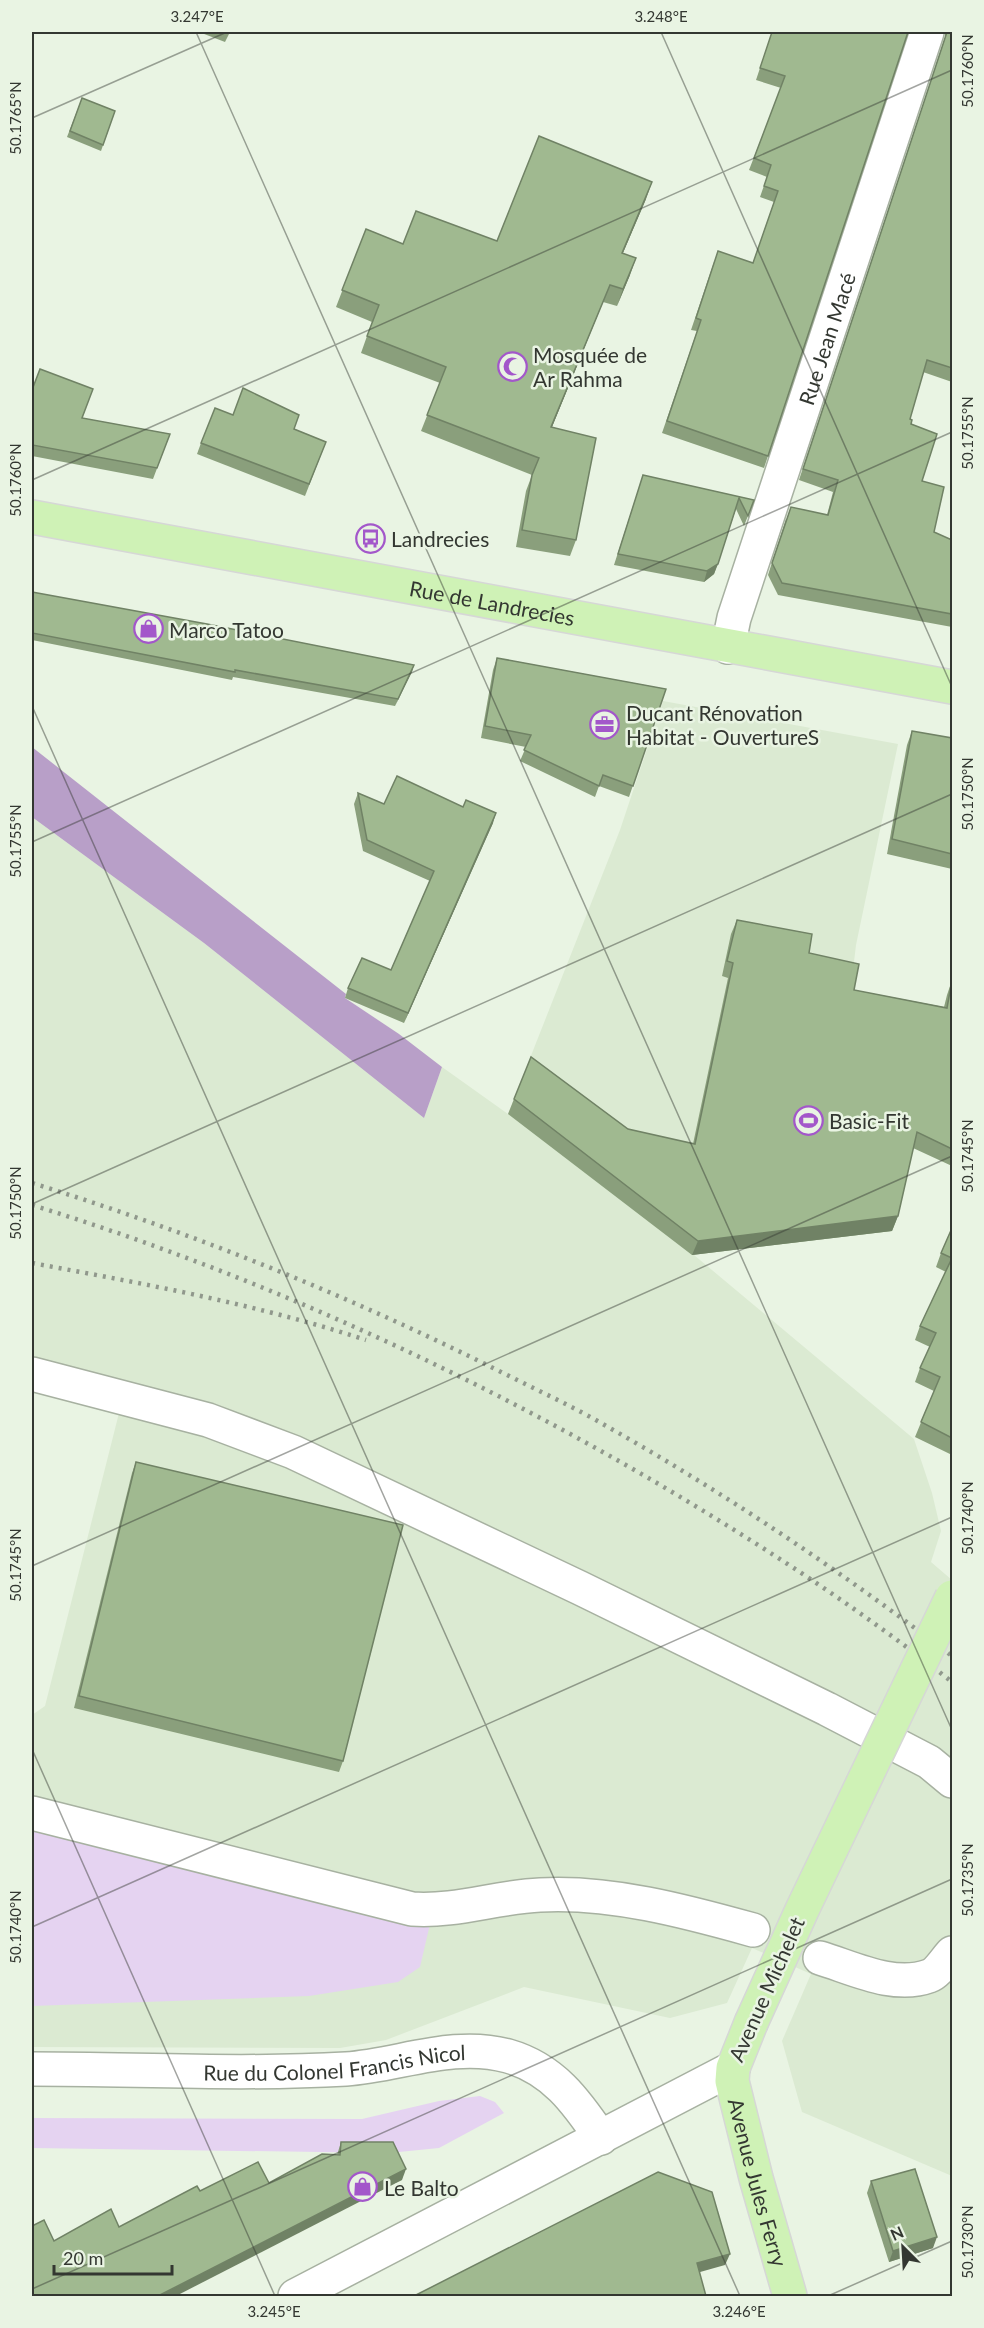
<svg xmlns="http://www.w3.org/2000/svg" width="984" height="2328" font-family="Lato,sans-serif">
	<rect width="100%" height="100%" fill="#e9f4e3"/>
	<!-- built -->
	<path fill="#dbead2" d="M663 701 898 744 856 945 849 1004 952 1096 694 1255 914 1439 932 1493 941 1531 931 1562 952 1580V2176L802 2112 782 2041 811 1974 752 1948 727 2003 670 2018 524 1987 386 2040 340 2048 32 2047V1715L45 1706 119 1413 32 1391V817L204 943 424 1118 442 1067 508 1114 620 830Z"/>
	<!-- green -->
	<g fill="#e5d3f1">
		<path d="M32 1825 430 1924 420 1967 398 1982 309 1996 32 2006Z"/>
		<path d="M480 2096 495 2102 504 2113 439 2148 389 2153 32 2148V2118L362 2119 439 2101Z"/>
	</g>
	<!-- forest -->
	<path fill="#b89fc8" d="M32 747 346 994 345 998 399 1034 442 1067 424 1118 204 943 32 817Z"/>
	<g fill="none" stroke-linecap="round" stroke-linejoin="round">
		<defs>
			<g id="minor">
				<path id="s1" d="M728 647 734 618 927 32"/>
				<path d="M32 1374 208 1420 293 1452 580 1588 827 1709 929 1762 952 1781"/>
				<path d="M32 1813 412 1909C456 1912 496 1897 540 1895 610 1891 685 1911 753 1930"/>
				<path d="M820 1958C853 1968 894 1989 929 1976 938 1973 946 1959 952 1953"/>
				<path id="s2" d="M32 2069C135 2069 242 2075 346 2069 400 2065 454 2041 508 2056 553 2069 576 2101 601 2138"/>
				<path d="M295 2296 733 2068"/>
			</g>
			<g id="major">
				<path id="s3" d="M32 517 952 687"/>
				<path id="s4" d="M751 2023 733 2068 732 2081 756 2178 790 2296"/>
			</g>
		</defs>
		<!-- minor casing -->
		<use href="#minor" stroke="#a7b1a1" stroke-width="36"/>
		<!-- major casing -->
		<use href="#major" stroke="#d6d7d6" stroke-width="36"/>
		<!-- minor -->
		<use href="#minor" stroke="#fff" stroke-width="33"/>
		<!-- major -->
		<use href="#major" stroke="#cff2b6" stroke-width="33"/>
		<!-- rail -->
		<g stroke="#90988c" stroke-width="4.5" stroke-dasharray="3 6" stroke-linecap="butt">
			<path d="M32 1183C193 1233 350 1296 501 1372 537 1390 574 1407 608 1427 728 1495 843 1573 952 1656"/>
			<path d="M32 1205C252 1273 463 1369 662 1486 763 1546 860 1609 952 1682"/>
			<path d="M32 1263C145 1284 256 1304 366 1340"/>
		</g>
		<defs>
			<path id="major-bridge" d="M751 2023 802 1910 952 1597"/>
		</defs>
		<!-- major-bridge casing -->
		<use href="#major-bridge" stroke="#d6d7d6" stroke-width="36" stroke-linecap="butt"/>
		<!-- major-bridge -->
		<use href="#major-bridge" stroke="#cff2b6" stroke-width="33"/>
	</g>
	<!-- wall -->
	<g fill="#8a9f7c">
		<path d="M199 32H230L225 42Z"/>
		<path d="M772 32H908L764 468 662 433 697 331 691 330 714 262 753 263 774 202 760 197 767 177 749 170 781 88 756 80Z"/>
		<path d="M945 32H952V382L923 372 910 419 922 481 934 532 952 540V627L778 595 768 575 786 519 827 515 833 492 799 480 945 38Z"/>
		<path d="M82 98 115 111 101 151 67 137Z"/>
		<path d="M646 199 623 253 630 275 617 306 603 302 552 427 576 540 570 556 516 547 526 491 532 475 421 431 440 383 361 353 372 322 336 307 366 229 403 244 497 241Z"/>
		<path d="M32 390 82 418 170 434 153 479 32 456Z"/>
		<path d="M233 415 294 429 326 442 305 496 197 454 201 443Z"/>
		<path d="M643 475 754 500 744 526 736 509 714 574 704 582 614 565Z"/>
		<path d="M32 592 414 665 395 706 233 677 232 680 32 640Z"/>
		<path d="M497 658 666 689 629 797 599 786 595 797 520 761 526 747 481 738 493 670Z"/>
		<path d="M912 731 952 738V869L887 854 907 745Z"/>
		<path d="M358 793 384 804 493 823 404 1023 345 998 348 988 391 970 430 881 363 851 354 804Z"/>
		<path d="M737 920 809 953 854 990 944 1007 947 995 952 980V1166L913 1148 898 1216 892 1231 692 1255 508 1114 514 1099 628 1129 693 1144 728 978 722 976 731 934Z"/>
		<path d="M952 1228V1455L915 1437 934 1391 915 1382 920 1368 930 1347 915 1340 920 1326 946 1272 936 1267 941 1253Z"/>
		<path d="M136 1462 343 1761 339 1772 74 1708 132 1473Z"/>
		<path d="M341 2142 402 2180 54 2241 119 2227 200 2191 269 2183 337 2155Z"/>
		<path d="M871 2181 933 2248 889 2262 867 2193Z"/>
	</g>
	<!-- shaded-wall -->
	<g fill="#708265">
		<path d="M652 182 646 199 616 269 622 253Z"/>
		<path d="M636 258 630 275 617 306 623 289Z"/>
		<path d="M610 285 603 302 545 444 551 427Z"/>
		<path d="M718 564 714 574 704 582 707 571Z"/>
		<path d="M414 665 412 672 395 706 398 699Z"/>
		<path d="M496 813 493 823 404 1023 408 1013Z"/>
		<path d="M898 1216 892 1231 692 1255 698 1241Z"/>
		<path d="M406 2169 402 2180 176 2296H158Z"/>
		<path d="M937 2237 933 2248 889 2262 893 2251Z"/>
		<path d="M730 2254 725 2265 693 2274 697 2263Z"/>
	</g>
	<!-- building -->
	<g fill="#a0b990" stroke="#708265" stroke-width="1.5">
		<path d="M772 32H908L768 456 667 421 701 320 696 318 718 251 753 263 778 191 764 186 771 165 754 158 785 76 760 68Z"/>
		<path d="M947 32H952V368L927 360 910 419 912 420 911 424 937 434 922 481 944 487 934 532 952 540V614L782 583 772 563 791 507 828 515 838 480 803 469Z"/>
		<path d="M82 98 115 111 103 145 70 131Z"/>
		<path d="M539 136 652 182 622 253 636 258 623 289 610 285 551 427 596 438 576 540 522 530 532 475 539 458 427 415 446 367 367 336 379 305 342 290 366 229 403 244 416 211 497 241Z"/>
		<path d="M40 369 93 389 82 418 170 434 157 468 32 445V390Z"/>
		<path d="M243 388 299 415 294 429 326 442 309 484 201 443 215 408 233 415Z"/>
		<path d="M643 475 754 500 748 516 739 498 718 564 707 571 618 554Z"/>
		<path d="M32 592 207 624 414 665 398 699 235 670V672L32 633Z"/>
		<path d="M497 658 666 689 633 786 603 775 599 786 524 750 531 735 485 726Z"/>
		<path d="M912 731 952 738V854L892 839Z"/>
		<path d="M397 776 463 807 466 800 496 813 408 1013 348 988 362 958 391 970 434 871 367 840 358 793 384 804Z"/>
		<path d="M737 920 812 934 809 953 859 964 854 990 947 1008 952 980V1149L917 1132 898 1216 698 1241 514 1099 531 1057 628 1129 695 1144 733 963 727 961Z"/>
		<path d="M952 1228V1438L921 1422 940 1377 920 1368 936 1333 920 1326 952 1258 941 1253Z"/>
		<path d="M136 1462 403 1525 343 1761 79 1696Z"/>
		<path d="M341 2142H393L406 2169 158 2296H32V2226L44 2220 54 2241 111 2209 119 2227 197 2186 200 2191 258 2162 269 2183 322 2154 340 2155Z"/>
		<path d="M915 2169 937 2237 893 2251 871 2181Z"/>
		<path d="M658 2172 712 2192 730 2254 697 2263 706 2296H414Z"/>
	</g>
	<!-- ticks -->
	<path fill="none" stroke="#333731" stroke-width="1.5" stroke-opacity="0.45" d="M196 32 952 1730M661 32 952 687M32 118 227 32M32 480 952 70M32 706 740 2296M32 842 952 432M32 1204 952 794M32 1566 952 1156M32 1749 275 2296M32 1927 952 1517M32 2289 952 1879M828 2296 952 2241"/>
	<!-- icons -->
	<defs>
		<symbol id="mosque-ring" viewBox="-11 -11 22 22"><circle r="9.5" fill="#e9f4e3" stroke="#a357ca" stroke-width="1.5"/><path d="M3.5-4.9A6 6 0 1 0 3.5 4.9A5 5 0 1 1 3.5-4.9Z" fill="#a357ca"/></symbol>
		<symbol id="bus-ring" viewBox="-11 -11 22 22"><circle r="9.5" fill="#e9f4e3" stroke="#a357ca" stroke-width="1.5"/><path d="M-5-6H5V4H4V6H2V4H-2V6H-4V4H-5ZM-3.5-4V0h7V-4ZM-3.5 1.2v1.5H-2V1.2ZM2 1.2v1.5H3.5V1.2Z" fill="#a357ca"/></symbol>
		<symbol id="shop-ring" viewBox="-11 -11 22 22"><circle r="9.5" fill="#e9f4e3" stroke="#a357ca" stroke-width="1.5"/><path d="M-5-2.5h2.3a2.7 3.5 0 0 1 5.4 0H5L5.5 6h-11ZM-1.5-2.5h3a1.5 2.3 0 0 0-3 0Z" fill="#a357ca"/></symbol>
		<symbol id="office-ring" viewBox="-11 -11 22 22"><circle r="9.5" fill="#e9f4e3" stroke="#a357ca" stroke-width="1.5"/><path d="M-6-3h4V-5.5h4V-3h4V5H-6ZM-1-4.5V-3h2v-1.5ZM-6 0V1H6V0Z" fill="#a357ca"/></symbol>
		<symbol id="stadium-ring" viewBox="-11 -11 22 22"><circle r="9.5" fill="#e9f4e3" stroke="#a357ca" stroke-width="1.5"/><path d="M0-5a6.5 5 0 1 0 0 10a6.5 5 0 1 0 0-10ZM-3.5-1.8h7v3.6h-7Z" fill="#a357ca"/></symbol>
	</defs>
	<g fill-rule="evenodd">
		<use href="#mosque-ring" x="496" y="350" width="33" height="33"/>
		<use href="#bus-ring" x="354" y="522" width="33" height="33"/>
		<use href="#shop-ring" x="132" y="612" width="33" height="33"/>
		<use href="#office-ring" x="588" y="708" width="33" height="33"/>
		<use href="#stadium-ring" x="792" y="1104" width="33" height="33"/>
		<use href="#shop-ring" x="346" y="2170" width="33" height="33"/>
	</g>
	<g text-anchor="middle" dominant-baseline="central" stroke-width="5" stroke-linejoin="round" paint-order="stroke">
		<!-- street labels -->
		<g font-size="21" fill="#333731" stroke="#e9f4e3">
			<text stroke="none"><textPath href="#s1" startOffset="324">Rue Jean Macé</textPath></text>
			<text stroke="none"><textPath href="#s3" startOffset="468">Rue de Landrecies</textPath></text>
			<text transform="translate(766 1989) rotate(-66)">Avenue Michelet</text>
			<text stroke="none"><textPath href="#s2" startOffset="303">Rue du Colonel Francis Nicol</textPath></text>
			<text stroke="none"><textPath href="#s4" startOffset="166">Avenue Jules Ferry</textPath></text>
		</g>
		<!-- poi labels -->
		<g font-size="21" fill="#333731" stroke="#e9f4e3" text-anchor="start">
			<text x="533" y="354">Mosquée de<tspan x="533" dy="24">Ar Rahma</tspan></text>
			<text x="391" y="538">Landrecies</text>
			<text x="169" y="629">Marco Tatoo</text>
			<text x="626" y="712">Ducant Rénovation<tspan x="626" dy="24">Habitat - OuvertureS</tspan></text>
			<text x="829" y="1120">Basic-Fit</text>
			<text x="384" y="2187">Le Balto</text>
		</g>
	</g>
	<!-- border -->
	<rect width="984" height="2328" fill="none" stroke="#e9f4e3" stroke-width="66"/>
	<!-- north arrow -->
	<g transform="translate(903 2247) rotate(336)" stroke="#e9f4e3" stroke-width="4.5" paint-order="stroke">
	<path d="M0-4.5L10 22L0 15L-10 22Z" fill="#333731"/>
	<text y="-9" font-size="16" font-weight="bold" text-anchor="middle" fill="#333731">N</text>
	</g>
	<!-- scale -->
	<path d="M54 2265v9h118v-9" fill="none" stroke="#333731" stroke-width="3"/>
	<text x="63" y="2265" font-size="18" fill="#333731" stroke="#e9f4e3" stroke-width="4.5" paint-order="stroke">20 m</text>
	<rect x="33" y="33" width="918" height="2262" fill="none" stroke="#333731" stroke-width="2"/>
	<g font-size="15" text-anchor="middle" fill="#333731">
		<text x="197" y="22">3.247°E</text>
		<text x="661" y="22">3.248°E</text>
		<text transform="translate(968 71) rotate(-90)" y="5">50.1760°N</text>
		<text transform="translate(16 118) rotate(-90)" y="5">50.1765°N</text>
		<text transform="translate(968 433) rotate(-90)" y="5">50.1755°N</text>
		<text transform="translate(16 480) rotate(-90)" y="5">50.1760°N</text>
		<text transform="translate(968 794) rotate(-90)" y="5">50.1750°N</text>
		<text transform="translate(16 841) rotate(-90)" y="5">50.1755°N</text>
		<text transform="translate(968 1156) rotate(-90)" y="5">50.1745°N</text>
		<text transform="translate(16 1203) rotate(-90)" y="5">50.1750°N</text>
		<text transform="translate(968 1518) rotate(-90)" y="5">50.1740°N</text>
		<text transform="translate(16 1565) rotate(-90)" y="5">50.1745°N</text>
		<text transform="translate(968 1880) rotate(-90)" y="5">50.1735°N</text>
		<text transform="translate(16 1927) rotate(-90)" y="5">50.1740°N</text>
		<text transform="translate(968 2242) rotate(-90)" y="5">50.1730°N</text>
		<text x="274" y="2317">3.245°E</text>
		<text x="739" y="2317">3.246°E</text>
	</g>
</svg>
